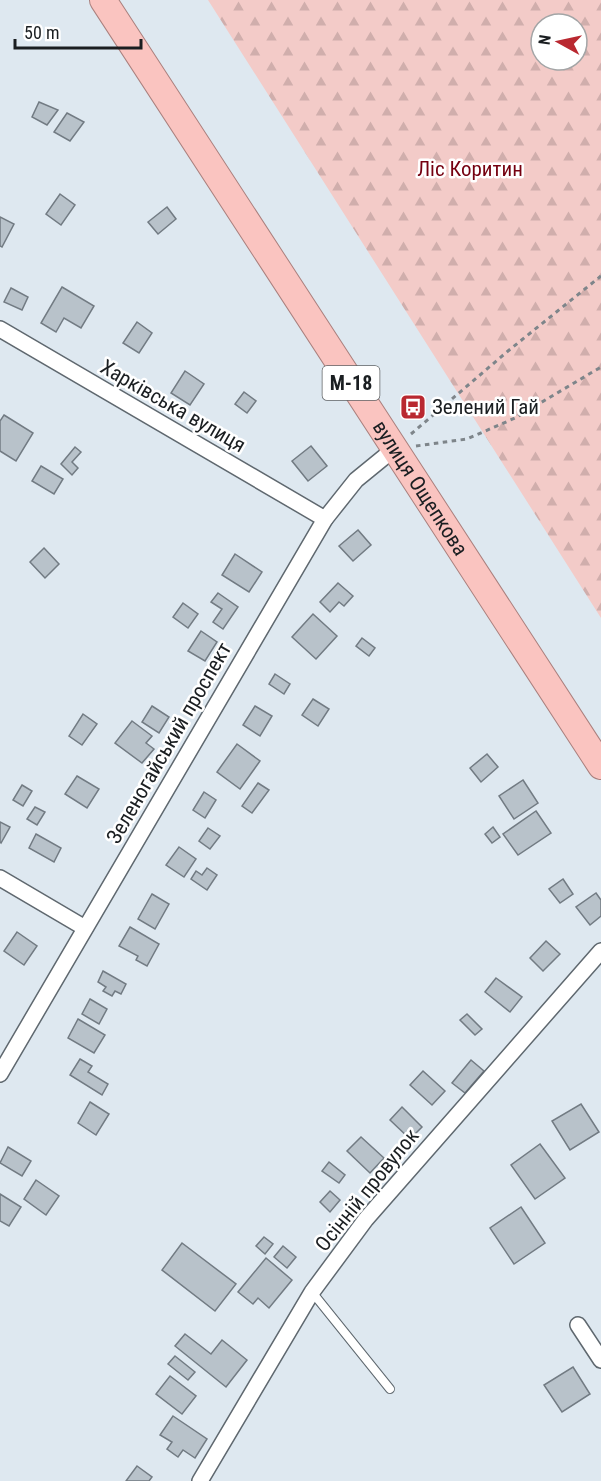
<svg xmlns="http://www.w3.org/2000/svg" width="601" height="1481" font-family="'Roboto Condensed',sans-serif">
	<defs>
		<pattern id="forest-firs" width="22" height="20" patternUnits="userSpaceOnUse" patternTransform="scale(1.5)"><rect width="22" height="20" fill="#f3cbc8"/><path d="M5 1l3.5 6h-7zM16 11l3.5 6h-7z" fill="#d0aeac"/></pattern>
	</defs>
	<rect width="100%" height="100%" fill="#dee8f0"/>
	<!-- forest -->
	<path fill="url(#forest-firs)" fill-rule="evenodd" d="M208 0H601V618ZM541 24H577V60H541Z"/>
	<!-- building -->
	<g fill="#b8c2ca" stroke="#727b83" stroke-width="1.5">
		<path d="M39 102 58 110 47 125 32 117Z"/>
		<path d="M67 113 84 122 70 141 54 132Z"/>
		<path d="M60 194 75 205 61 225 46 214Z"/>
		<path d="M167 207 176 219 158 234 148 222Z"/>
		<path d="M0 217 14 224 2 247 0 246Z"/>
		<path d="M62 287 94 306 81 328 64 318 56 332 41 323Z"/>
		<path d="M11 288 28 297 22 310 4 302Z"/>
		<path d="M137 322 152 333 139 353 123 343Z"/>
		<path d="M185 371 204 384 190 405 171 393Z"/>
		<path d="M244 392 256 401 247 413 235 404Z"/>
		<path d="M4 415 33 433 16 461 0 451V421Z"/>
		<path d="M311 446 327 466 308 481 292 461Z"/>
		<path d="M75 447 81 452 72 462 78 468 72 475 61 464Z"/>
		<path d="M41 466 63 479 54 494 32 481Z"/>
		<path d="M358 530 371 545 353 561 339 546Z"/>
		<path d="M44 548 59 564 45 578 30 562Z"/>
		<path d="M235 554 262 572 249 592 222 575Z"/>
		<path d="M338 583 353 596 344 606 339 602 330 612 320 602Z"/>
		<path d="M218 593 238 607 223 629 213 622 222 609 211 602Z"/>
		<path d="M183 603 198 614 188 628 173 617Z"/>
		<path d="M313 614 337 636 316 659 292 637Z"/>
		<path d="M201 631 217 642 205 661 188 651Z"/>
		<path d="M362 638 375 648 369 656 356 646Z"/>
		<path d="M275 674 290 684 284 694 269 684Z"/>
		<path d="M313 699 329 709 318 726 302 715Z"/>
		<path d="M152 706 169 717 159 733 142 722Z"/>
		<path d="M255 706 272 716 260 736 243 725Z"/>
		<path d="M83 714 97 724 82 745 69 736Z"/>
		<path d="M132 721 152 736 146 743 154 749 142 763 115 743Z"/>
		<path d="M237 744 260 761 240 789 217 772Z"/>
		<path d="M487 754 498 767 481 782 470 768Z"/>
		<path d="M77 776 99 789 87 808 65 794Z"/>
		<path d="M523 780 538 803 514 819 499 796Z"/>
		<path d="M258 783 269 790 252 813 242 806Z"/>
		<path d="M22 785 32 791 23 806 13 800Z"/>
		<path d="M204 792 216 800 205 818 193 810Z"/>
		<path d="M35 807 45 812 37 825 27 819Z"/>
		<path d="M536 811 551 833 518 855 503 834Z"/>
		<path d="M0 822 10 827 1 843 0 842Z"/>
		<path d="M493 827 500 837 492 843 485 834Z"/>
		<path d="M208 828 220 836 210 849 199 841Z"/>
		<path d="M36 834 61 848 54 862 29 848Z"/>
		<path d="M179 847 196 859 184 877 166 865Z"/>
		<path d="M207 868 217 875 207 890 191 879 196 871 202 875Z"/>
		<path d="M563 879 573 894 560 903 549 889Z"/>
		<path d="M596 893 601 900V916L590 925 576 907Z"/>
		<path d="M152 894 169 904 155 929 138 919Z"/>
		<path d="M130 927 159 944 147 966 136 960 138 956 119 946Z"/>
		<path d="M17 932 37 946 24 965 4 951Z"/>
		<path d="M546 941 560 954 543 971 530 958Z"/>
		<path d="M103 971 126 984 121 994 115 991 112 996 103 991 106 987 98 982Z"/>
		<path d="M496 978 522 997 510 1012 485 992Z"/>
		<path d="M90 999 107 1009 99 1024 82 1014Z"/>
		<path d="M467 1014 482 1029 475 1035 460 1020Z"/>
		<path d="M78 1019 105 1035 94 1053 68 1038Z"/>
		<path d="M80 1059 92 1066 88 1072 108 1084 102 1095 70 1075Z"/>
		<path d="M471 1060 484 1071 465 1093 452 1083Z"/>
		<path d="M423 1071 445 1091 432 1105 410 1085Z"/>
		<path d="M90 1102 109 1114 96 1135 78 1123Z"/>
		<path d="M581 1104 599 1132 570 1150 552 1121Z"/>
		<path d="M402 1107 422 1127 410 1139 390 1120Z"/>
		<path d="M361 1137 384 1158 370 1173 347 1151Z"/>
		<path d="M540 1144 565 1178 535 1199 511 1165Z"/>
		<path d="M8 1147 31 1161 22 1176 0 1163Z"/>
		<path d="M329 1162 345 1175 339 1183 322 1171Z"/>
		<path d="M36 1180 59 1196 46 1215 24 1199Z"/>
		<path d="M330 1191 340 1200 330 1212 320 1202Z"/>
		<path d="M0 1194 21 1207 9 1226 0 1221Z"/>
		<path d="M521 1207 545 1243 514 1264 490 1228Z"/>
		<path d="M264 1237 273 1244 265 1254 256 1246Z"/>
		<path d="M182 1243 236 1284 215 1311 162 1270Z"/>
		<path d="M283 1246 296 1257 287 1268 274 1257Z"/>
		<path d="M266 1258 292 1280 269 1308 258 1298 253 1304 238 1292Z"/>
		<path d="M185 1334 211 1354 222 1340 247 1360 226 1387 175 1346Z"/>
		<path d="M175 1356 195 1372 188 1380 168 1364Z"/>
		<path d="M573 1367 590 1394 562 1412 544 1385Z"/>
		<path d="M170 1376 196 1396 182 1414 156 1394Z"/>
		<path d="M173 1416 207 1439 195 1458 183 1450 178 1457 167 1449 172 1442 160 1435Z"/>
		<path d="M137 1466 152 1477 149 1481H126Z"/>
	</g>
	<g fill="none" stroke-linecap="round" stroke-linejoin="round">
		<defs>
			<path id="service" d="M312 1292 390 1389"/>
			<g id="minor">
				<path d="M0 329 325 519"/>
				<path d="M0 878 85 928"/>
				<path d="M0 1074 325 519 356 480 394 449"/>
				<path d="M578 1325 601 1360"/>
				<path d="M200 1481 312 1292 366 1219 601 951"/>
			</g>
			<g id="trunk">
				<path id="s1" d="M103 0 601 766"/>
			</g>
		</defs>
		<!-- service casing -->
		<use href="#service" stroke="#5f686f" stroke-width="10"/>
		<!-- minor casing -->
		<use href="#minor" stroke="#5f686f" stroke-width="18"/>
		<!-- trunk casing -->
		<use href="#trunk" stroke="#aa807e" stroke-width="28"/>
		<!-- path -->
		<g stroke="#7e858a" stroke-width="3" stroke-dasharray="4.5 4.5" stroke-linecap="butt">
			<path d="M411 434 508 351 601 276"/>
			<path d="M416 446 467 439 515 418 601 367"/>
		</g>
		<!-- service -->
		<use href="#service" stroke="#fff" stroke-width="8"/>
		<!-- minor -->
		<use href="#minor" stroke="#fff" stroke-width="15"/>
		<!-- trunk -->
		<use href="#trunk" stroke="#fac4c0" stroke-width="26"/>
	</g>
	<!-- icons -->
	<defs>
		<symbol id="bus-square" viewBox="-11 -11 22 22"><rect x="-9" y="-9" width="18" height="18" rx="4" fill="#b92830" stroke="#fff"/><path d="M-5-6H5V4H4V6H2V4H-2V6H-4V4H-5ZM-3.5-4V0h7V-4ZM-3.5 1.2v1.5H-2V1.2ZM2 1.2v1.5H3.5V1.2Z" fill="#fff"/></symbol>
	</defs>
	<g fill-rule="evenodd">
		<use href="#bus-square" x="398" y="392" width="30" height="30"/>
	</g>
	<g text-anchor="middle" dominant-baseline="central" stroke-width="5" stroke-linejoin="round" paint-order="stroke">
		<!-- shield labels -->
		<rect fill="#fff" stroke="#5f6264" stroke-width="1.5" x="322.5" y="366" width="57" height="34" rx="4.5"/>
		<g font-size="20" font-weight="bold" fill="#1a1e21">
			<text x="351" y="383">М-18</text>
		</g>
		<!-- park labels -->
		<g font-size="21" fill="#750010" stroke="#fff">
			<text x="470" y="169">Ліс Коритин</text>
		</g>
		<!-- street labels -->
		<g font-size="21" fill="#1a1e21" stroke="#fff">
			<text transform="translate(173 406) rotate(30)">Харківська вулиця</text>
			<text stroke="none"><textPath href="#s1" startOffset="582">вулиця Ощепкова</textPath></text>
			<text transform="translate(169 743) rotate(-60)">Зеленогайський проспект</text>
			<text transform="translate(367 1190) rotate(-51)">Осінній провулок</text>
		</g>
		<!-- poi labels -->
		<g font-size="21" fill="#1a1e21" stroke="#fff" text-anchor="start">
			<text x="432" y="407">Зелений Гай</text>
		</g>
	</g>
	<!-- north arrow -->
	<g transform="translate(559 42) rotate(278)"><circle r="28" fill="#ffffff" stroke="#a3a5a6" stroke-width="1.5"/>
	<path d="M0-4.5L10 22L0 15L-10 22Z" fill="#b92830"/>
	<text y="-9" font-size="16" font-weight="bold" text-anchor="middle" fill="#1a1e21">N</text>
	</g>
	<!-- scale -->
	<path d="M15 39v9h126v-9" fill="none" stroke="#1a1e21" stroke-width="3"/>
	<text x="24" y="39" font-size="18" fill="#1a1e21" stroke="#ffffff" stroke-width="4.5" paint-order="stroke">50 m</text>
</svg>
